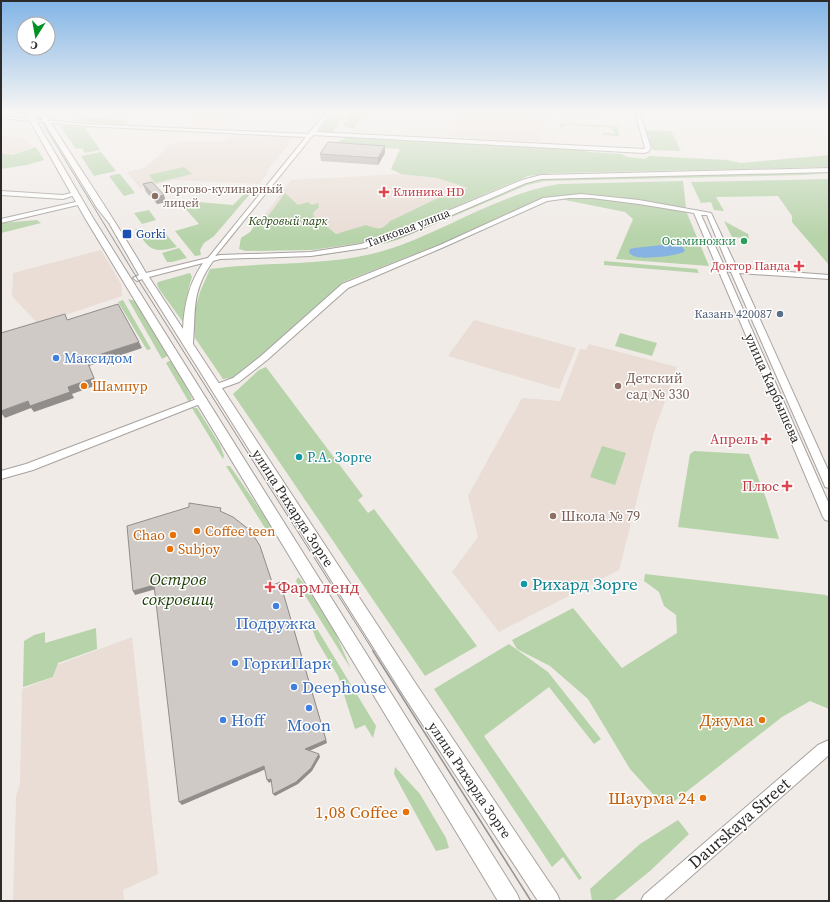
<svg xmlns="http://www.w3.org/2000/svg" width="830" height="902" font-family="'Source Serif 4',serif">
	<rect width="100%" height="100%" fill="#f0ebe7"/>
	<!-- built -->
	<g fill="#e9ddd5">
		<path d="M197 112H241L233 120 228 119 221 125 193 123 191 116Z"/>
		<path d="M457 112H548L553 116H542L540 142 447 137Z"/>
		<path d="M554 112H598L599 118 559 116Z"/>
		<path d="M1 135 24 138 34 147 13 154 1 152Z"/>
		<path d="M239 135 294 138 267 171V174L259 184 174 180 140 188 127 172 144 168 162 153 165 147 171 144 179 142H223L229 137H237Z"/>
		<path d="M401 174 437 178 469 188 440 197 390 221 385 227 336 234 317 221 264 216 291 180Z"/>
		<path d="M101 250 121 284 122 296 38 324 12 296 13 273Z"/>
		<path d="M474 320 576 348 559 389 448 356Z"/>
		<path d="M589 344 677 367 654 432 619 570 499 632 452 572 478 537 468 496 522 398 560 401 580 349 586 350Z"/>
		<path d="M132 637 158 874 123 890 124 901H13L16 797 20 784 22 689 54 677 57 665Z"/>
	</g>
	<!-- green -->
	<g fill="#b7d3aa">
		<path d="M352 112H367L353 129 343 126Z"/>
		<path d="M473 112H512L511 117 472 115Z"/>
		<path d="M332 114 345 115 333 132 319 131Z"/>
		<path d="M82 117 123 120 128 121 124 125 75 121Z"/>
		<path d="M562 123 616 126 618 127 619 136 602 135 604 132 614 134 611 127H591L569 124 560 128V124Z"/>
		<path d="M60 126 85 127 100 150 85 153 82 148 76 149Z"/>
		<path d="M646 130 671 131 681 151 653 150Z"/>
		<path d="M334 136 585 150 589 152 621 154 627 157 645 159 649 156 727 160 741 163 829 155V167L554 173 528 176 393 233 361 243 312 250 246 251 239 249 241 238 250 232 260 218 266 219 285 193 298 205 308 202 312 205 318 203 319 207 313 213 314 216 336 234 366 225C377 229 381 231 390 221L440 197 468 188 437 178 401 174 391 169 400 149 337 145 335 143 345 138 334 137Z"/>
		<path d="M36 147 44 160 27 165 1 169V153L12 155Z"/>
		<path d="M101 152 116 171 94 176 81 156Z"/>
		<path d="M184 167 192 174 155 183 149 175Z"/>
		<path d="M829 171V173L805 175 545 181 527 185 397 240 372 247 319 256 224 259 318 255 369 247 395 238 538 179Z"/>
		<path d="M117 174H120L135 193 124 196 109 176Z"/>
		<path d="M829 179V265L792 222V216L778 196 716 197 724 211 714 210 711 202 701 203 691 182Z"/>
		<path d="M683 181 686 208C641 202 588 187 544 199L443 243 343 282 238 377 223 379 195 338 194 314 200 292 210 269C267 261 327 267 383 251 443 233 496 194 559 184Z"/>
		<path d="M245 193 250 194 214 236 204 243 200 250 201 255 195 256 175 231 199 224 181 204 199 202 233 205Z"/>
		<path d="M561 198 611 199 686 211 709 266 616 259 633 219 625 212 565 200Z"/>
		<path d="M149 210 156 220 142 224 134 213Z"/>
		<path d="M37 220 41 223 1 233V223Z"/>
		<path d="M724 221 748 234 749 238 732 237Z"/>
		<path d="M135 229 165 233 177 247C151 254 150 249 135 229Z"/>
		<path d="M179 248 187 258 172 262H167L162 253Z"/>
		<path d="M604 261 697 269 699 273 604 265Z"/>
		<path d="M190 273 192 277 189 287 183 322 159 289 157 284 158 282Z"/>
		<path d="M128 299 135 301 145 314 169 355 162 359Z"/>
		<path d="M123 300 151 349 147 350 118 302Z"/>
		<path d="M620 333 657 343 652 356 615 346Z"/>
		<path d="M169 361H172L192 398 189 402 166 363Z"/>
		<path d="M266 367 363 496 358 500 368 513 374 509 477 646 425 676 233 394 259 370Z"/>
		<path d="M192 408H197L220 445 224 456 223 459Z"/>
		<path d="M602 446 626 453 615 485 590 477Z"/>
		<path d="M694 451 749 454 767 501 779 539 678 527 690 454Z"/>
		<path d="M226 466H230L274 530 265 528Z"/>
		<path d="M645 574 826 595 829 597V709L810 701 782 717 672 803H661L630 769 588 699 550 666 517 649 512 640 573 608 622 668 677 633 676 615 664 606 659 592 644 581Z"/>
		<path d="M298 577 311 591 334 630 351 669 296 581Z"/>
		<path d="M311 619 376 726 373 738 365 725 355 729 338 676 316 639 309 620Z"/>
		<path d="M96 628 97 649 58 663 53 677 23 687 24 641 34 635 45 632V643Z"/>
		<path d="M509 644 548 672 601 739 594 744 549 687 484 736 582 878 579 880 563 857 552 867 434 689Z"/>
		<path d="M395 767 420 794 446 838 449 848 436 851 394 774Z"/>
		<path d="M678 820 689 834 650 871 613 901H592L590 889 640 844Z"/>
	</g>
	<!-- water -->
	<path fill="#86b3e3" d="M672 244 682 246 685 251C680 256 644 259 637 257 633 256 631 255 629 252L630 249 634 248Z"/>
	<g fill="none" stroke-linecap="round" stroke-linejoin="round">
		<defs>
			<g id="minor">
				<path d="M327 112H331L316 132 644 149 645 148 635 112H639L651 148 648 152 644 153 313 135 212 260 210 261 207 259 208 258 306 137 85 126 1 118V116L85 124 308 134Z"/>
				<path d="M1 191 63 195 75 192 78 194 63 199 1 195Z"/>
				<path d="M581 194 639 200 711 213 737 268 829 275V279L739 273 829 472V488L825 487 824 484 731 272 726 271 829 504V521L825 520 823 517 694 213 639 204 592 198H569L547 201 444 247 348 288 267 360 239 382 217 390 213 387 214 385 233 378 261 356 342 284 440 245 543 198ZM701 215H707L729 268 726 270Z"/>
				<path d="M80 201 82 202V204L1 223V219Z"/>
				<path d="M202 397 205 398 207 400 205 402 33 470 1 479V471L26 464Z"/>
				<path d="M829 740V755L663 901H641L644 895 818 745Z"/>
			</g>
			<g id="major">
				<path d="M25 112H31L93 218 517 894 520 901H498L85 218Z"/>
				<path d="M38 112H44C78 166 114 218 146 273L220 255 311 252 361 244 402 230 522 180 541 175 829 168V172L541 179 526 183 408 234 365 248 311 256 220 259 213 261C191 292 196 309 193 344L416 684 557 894 560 901H538L404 696 142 279 137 281 133 278 139 275 109 223 97 208ZM203 263C189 283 184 305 183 329L149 277Z"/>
			</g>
		</defs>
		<!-- minor casing -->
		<use href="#minor" stroke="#a7a29f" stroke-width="2"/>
		<!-- major casing -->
		<use href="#major" stroke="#a7a29f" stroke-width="2"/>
		<!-- minor -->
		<use href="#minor" fill="#fff" fill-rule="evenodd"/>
		<!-- major -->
		<use href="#major" fill="#fff" fill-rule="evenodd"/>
		<!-- tram-far1 -->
		<path stroke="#969290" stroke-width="1" d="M36 112 137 278 374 652"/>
		<!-- tram -->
		<path stroke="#969290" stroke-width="1.5" d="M373 651 531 901"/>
	</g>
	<!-- wall -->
	<g fill="#b2aeaa">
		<path d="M385 146V153L378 165 321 161 320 154Z"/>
		<path d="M143 184 166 202 157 204 146 192Z"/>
	</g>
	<!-- shaded-wall -->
	<g fill="#918d8b">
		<path d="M385 146V153L378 165V158Z"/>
		<path d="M164 195 166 202 157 204 155 197Z"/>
		<path d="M139 342 142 348 89 366 97 385 72 394 74 398 34 412 31 408 5 418 1 413V411L68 387 86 359Z"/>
		<path d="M280 582 327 743 307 752 305 749Z"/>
		<path d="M154 585 156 589 135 595 133 591Z"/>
		<path d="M319 754 320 757 312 771 298 784 275 796 273 794Z"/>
		<path d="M264 766 266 769 182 805 179 802Z"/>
		<path d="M271 779 272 781 269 783 267 780Z"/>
	</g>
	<!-- building -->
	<g fill="#cfcac6" stroke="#918d8b">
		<path d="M328 142 385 146 378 158 320 154Z"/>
		<path d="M152 182 164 195 155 197 143 184Z"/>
		<path d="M118 304 139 342 86 359 94 378 68 387 70 392 30 406 28 401 1 411V333L65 314 67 320Z"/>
		<path d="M189 503 221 508 220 511 233 517 251 531 260 546 273 585 280 582 326 740 305 749 319 754 311 768 296 782 273 794 271 779 267 780 264 766 179 802 154 585 133 591 127 526 189 507Z"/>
	</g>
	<!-- sky -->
	<linearGradient id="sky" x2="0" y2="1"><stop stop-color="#81b4e6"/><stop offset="0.47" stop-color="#f8f6f4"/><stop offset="1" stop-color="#f8f6f4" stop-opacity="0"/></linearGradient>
	<rect width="830" height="238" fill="url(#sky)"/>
	<!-- markers -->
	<g fill="#e0444e" stroke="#fff" stroke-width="1.5">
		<path d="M382 186h4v4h4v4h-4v4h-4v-4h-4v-4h4z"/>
		<path d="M797 260h4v4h4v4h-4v4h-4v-4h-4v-4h4z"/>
		<path d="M764 433h4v4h4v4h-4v4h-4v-4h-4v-4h4z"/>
		<path d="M785 480h4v4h4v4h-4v4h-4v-4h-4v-4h4z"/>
		<path d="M268 581h4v4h4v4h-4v4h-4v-4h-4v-4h4z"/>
	</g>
	<g fill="#8d6e63" stroke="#fff" stroke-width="1.5">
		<circle cx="155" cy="196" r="4"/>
		<circle cx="618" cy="386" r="4"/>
		<circle cx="553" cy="516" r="4"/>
	</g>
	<rect fill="#1a4fb4" stroke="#fff" stroke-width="1.5" x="122" y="229" width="10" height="10" rx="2"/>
	<circle fill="#2e9e5b" stroke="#fff" stroke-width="1.5" cx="744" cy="241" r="4"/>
	<circle fill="#5c6f8a" stroke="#fff" stroke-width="1.5" cx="780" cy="314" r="4"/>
	<g fill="#3f7fe0" stroke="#fff" stroke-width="1.5">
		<circle cx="56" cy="358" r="4"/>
		<circle cx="276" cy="606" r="4"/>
		<circle cx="235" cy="663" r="4"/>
		<circle cx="294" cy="687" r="4"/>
		<circle cx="309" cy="708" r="4"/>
		<circle cx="223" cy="720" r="4"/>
	</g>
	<g fill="#e8710a" stroke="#fff" stroke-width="1.5">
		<circle cx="84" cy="386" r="4"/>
		<circle cx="197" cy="531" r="4"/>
		<circle cx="173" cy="535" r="4"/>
		<circle cx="170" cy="549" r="4"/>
		<circle cx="762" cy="720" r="4"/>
		<circle cx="703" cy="798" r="4"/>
		<circle cx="406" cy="812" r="4"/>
	</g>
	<g fill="#0f9aa8" stroke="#fff" stroke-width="1.5">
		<circle cx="299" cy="457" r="4"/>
		<circle cx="524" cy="584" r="4"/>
	</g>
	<g text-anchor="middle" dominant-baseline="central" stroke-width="3" stroke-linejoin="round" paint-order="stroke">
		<!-- far-education labels -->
		<g font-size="12" fill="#785e54" stroke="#fff" text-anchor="start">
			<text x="163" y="189">Торгово-кулинарный<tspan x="163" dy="14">лицей</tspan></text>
		</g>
		<!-- far-health labels -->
		<g font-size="12" fill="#be3a42" stroke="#fff" text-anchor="start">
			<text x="393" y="192">Клиника HD</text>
			<text x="790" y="266" text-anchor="end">Доктор Панда</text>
		</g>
		<!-- far-park labels -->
		<g font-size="12" font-style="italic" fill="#193c02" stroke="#fff">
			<text x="288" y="221">Кедровый парк</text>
		</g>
		<!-- far-street labels -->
		<g font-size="12" fill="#2d2b2a" stroke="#fff">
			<text transform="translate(408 228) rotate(-21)">Танковая улица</text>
		</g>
		<!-- far-transit labels -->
		<g font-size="12" fill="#164399" stroke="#fff" text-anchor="start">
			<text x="136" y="234">Gorki</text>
		</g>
		<!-- far-leisure labels -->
		<g font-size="12" fill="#27864d" stroke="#fff" text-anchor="end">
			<text x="736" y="241">Осьминожки</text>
		</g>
		<!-- far-service labels -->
		<g font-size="12" fill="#4e5e75" stroke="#fff" text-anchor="end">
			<text x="772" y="314">Казань 420087</text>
		</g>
		<!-- shop labels -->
		<g font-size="14" fill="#366cbe" stroke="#fff" text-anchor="start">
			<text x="64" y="358">Максидом</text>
		</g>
		<!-- education labels -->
		<g font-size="14" fill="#785e54" stroke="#fff" text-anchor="start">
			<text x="626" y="378">Детский<tspan x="626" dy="16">сад № 330</tspan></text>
			<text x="561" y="516">Школа № 79</text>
		</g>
		<!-- food labels -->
		<g font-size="14" fill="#c56008" stroke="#fff" text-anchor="start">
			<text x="92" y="386">Шампур</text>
			<text x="205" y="531">Coffee teen</text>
			<text x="165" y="535" text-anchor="end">Chao</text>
			<text x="178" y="549">Subjoy</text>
		</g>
		<!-- street labels -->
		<g font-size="14" fill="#2d2b2a" stroke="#fff">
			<text transform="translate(773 388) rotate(66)">улица Карбышева</text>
			<text transform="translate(293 508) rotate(57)">улица Рихарда Зорге</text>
			<text transform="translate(470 780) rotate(56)">улица Рихарда Зорге</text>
		</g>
		<!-- health labels -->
		<g font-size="14" fill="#be3a42" stroke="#fff" text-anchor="end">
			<text x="758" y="439">Апрель</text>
			<text x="779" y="486">Плюс</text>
		</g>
		<!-- culture labels -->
		<g font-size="14" fill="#0d838f" stroke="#fff" text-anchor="start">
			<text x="307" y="457">Р.А. Зорге</text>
		</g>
		<!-- near-park labels -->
		<g font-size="17" font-style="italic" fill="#193c02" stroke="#fff">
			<text x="178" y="579">Остров<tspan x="178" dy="20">сокровищ</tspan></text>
		</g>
		<!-- near-culture labels -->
		<g font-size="17" fill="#0d838f" stroke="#fff" text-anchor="start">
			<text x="532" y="584">Рихард Зорге</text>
		</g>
		<!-- near-health labels -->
		<g font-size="17" fill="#be3a42" stroke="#fff" text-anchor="start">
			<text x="278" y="587">Фармленд</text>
		</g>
		<!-- near-shop labels -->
		<g font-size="17" fill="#366cbe" stroke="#fff" text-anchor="start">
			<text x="276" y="623" text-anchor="middle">Подружка</text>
			<text x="243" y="663">ГоркиПарк</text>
			<text x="302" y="687">Deephouse</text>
			<text x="231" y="720">Hoff</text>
			<text x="309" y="725" text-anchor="middle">Moon</text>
		</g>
		<!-- near-food labels -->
		<g font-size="17" fill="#c56008" stroke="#fff" text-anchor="end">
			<text x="754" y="720">Джума</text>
			<text x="695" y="798">Шаурма 24</text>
			<text x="398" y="812">1,08 Coffee</text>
		</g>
		<!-- near-street labels -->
		<g font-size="17" fill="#2d2b2a" stroke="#fff">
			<text transform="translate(739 823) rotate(-41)">Daurskaya Street</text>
		</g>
	</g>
	<!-- border -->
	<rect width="830" height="902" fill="none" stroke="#2d2b2a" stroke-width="4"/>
	<!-- north arrow -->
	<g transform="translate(36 36) rotate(191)"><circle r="19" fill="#ffffff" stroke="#abaaaa"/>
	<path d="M0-3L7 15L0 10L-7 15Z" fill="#009024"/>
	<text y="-6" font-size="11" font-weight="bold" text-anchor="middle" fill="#2d2b2a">С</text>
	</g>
</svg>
